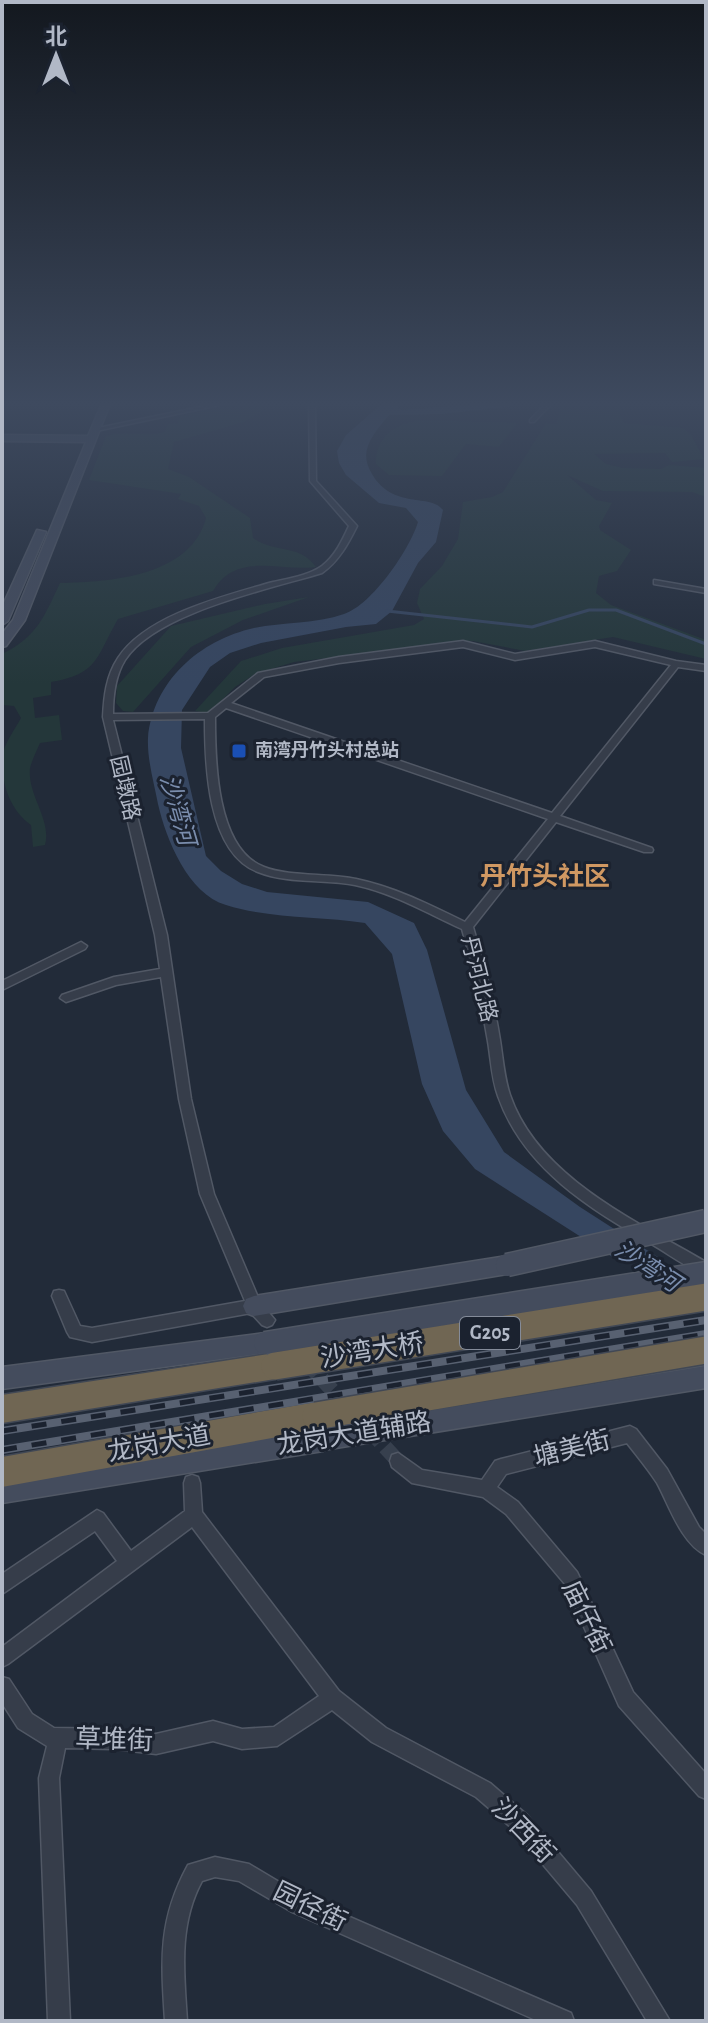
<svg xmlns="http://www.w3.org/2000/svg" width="708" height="2023" font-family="'Alegreya Sans','Noto Sans SC',sans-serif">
	<rect width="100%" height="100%" fill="#222b39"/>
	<!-- green -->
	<g fill="#24373a">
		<path d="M250 401H274L264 403 262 411 244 422 174 442 168 469 189 477 250 518 253 538C273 553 301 544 316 567 278 572 237 551 213 591L118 619C96 657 99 674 51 682V695L33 698 35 718 59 715 62 740 40 743C37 750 32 760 30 768 27 795 52 820 45 845L33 847 31 825C9 809 0 781 3 753 6 741 15 729 21 718L14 706 2 705V654C37 637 44 617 60 583 111 582 191 576 206 518L199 506 178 499 181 494 89 480 106 436C130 429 142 438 165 432L168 424 178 423 180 416Z"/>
		<path d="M563 401H634L619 411 624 423 683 428 691 435 704 459 672 462 665 453 594 454 606 464 623 468 661 469 669 465 706 468V473L702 474 706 479V497L692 492 603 491 567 475 596 500 612 503 599 526 600 530 631 550 617 571 599 576 596 593 611 605 706 640V659L613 637 525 651 473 641 294 662 255 674 235 687 209 713 195 711 241 661 282 648 414 625 424 619 417 603 420 589 442 566 458 539 463 502 492 497 503 492 546 423 556 424Z"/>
		<path d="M424 420 517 423 499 447 466 444 442 476 389 475 376 464C375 436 397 422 424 420Z"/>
		<path d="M309 597 243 620 191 647 133 712 123 711 116 703 117 686 171 626 265 604Z"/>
	</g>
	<!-- water -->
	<path fill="#364660" d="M385 401H403L398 408 401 410 507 402 514 406 442 414 389 415C374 434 357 450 372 474 393 510 431 493 443 510L436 542 418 563 392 611 376 624 346 627 261 643 230 653 210 667 182 710 181 748 206 856 221 871 242 884 267 892 368 902 414 923 427 950 466 1090 504 1152 580 1207 706 1288V1317L475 1169 443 1131 422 1084 392 954 365 923C320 916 270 919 226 905 188 894 166 839 158 804 154 783 147 759 148 738 153 681 200 640 254 628 283 622 316 624 344 614 372 605 410 549 418 522L406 508 379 503 346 475 339 463 337 451 346 435Z"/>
	<!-- pier -->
	<path fill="#222b39" d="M666 1257 706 1283V1321L618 1264Z"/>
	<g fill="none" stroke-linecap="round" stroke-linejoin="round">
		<!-- stream -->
		<path stroke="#364660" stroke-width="3" d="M387 611 532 627 589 610H616L706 644"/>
		<!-- canal -->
		<path fill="#364660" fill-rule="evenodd" d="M514 401H524L495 409 491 407Z"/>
		<!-- street-tunnel -->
		<g stroke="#37404e" stroke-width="15" stroke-dasharray="15 7" stroke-linecap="butt">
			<path d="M307 1363 349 1408"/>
			<path d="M370 1431 398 1461"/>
		</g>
		<defs>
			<g id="street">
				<path d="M229 401H239L96 431 93 429Z"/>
				<path d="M304 401H310L315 404 316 481 357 526C348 544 339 561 322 573 269 589 155 613 125 660 115 676 113 696 113 714L208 713 258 673 339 657 463 641 515 654 595 641 676 661 706 665V671L678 667 560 816 652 848 653 850 652 852H644L556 822 473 927C484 964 494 1002 500 1040 503 1059 504 1077 510 1095 538 1177 636 1221 706 1262V1275C687 1268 670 1255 653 1245 590 1209 523 1168 498 1096 491 1077 491 1056 487 1036 481 1000 472 964 462 929 427 913 393 893 355 885 323 879 288 884 258 872 207 853 205 764 205 719L113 720 167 935 191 1099 214 1194 260 1302 275 1320 272 1325 267 1327 262 1325 251 1313 92 1342 70 1337 67 1332 52 1296 54 1291 59 1290 64 1291 80 1326 92 1328 245 1301 200 1194 179 1099 161 977 116 985 66 1002 60 998 62 995 114 977 160 969 155 935 103 717C104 697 106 676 118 658 146 615 222 597 269 583 286 579 308 576 322 566 335 556 342 541 349 526L310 481 309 405ZM463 647 515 660 595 647 671 665 552 813 231 703 264 677 339 663ZM226 708 548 819 465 922C430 905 395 887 356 879 328 873 289 877 264 867 216 849 215 760 215 717Z"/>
				<path d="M548 401H554L534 422H530V420Z"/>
				<path d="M654 580 706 589V593L654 584Z"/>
				<path d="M81 942 87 946 85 949 2 990V981Z"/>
				<path d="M630 1426 636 1429 667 1469 699 1527 706 1534V1555C682 1545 669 1505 657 1483 648 1469 637 1456 627 1443L506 1474 497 1487 518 1502 577 1572 633 1692 706 1774V1799L699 1796 619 1706 565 1584 506 1514 483 1497 412 1483 392 1467 390 1461 392 1455 398 1453 422 1470 482 1480 495 1461 501 1459Z"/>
				<path d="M192 1475 198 1477 200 1483 202 1512 339 1691 386 1728 490 1783 527 1815 591 1891 670 2021H647L577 1905 513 1829 476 1797 372 1742 332 1710 277 1746 242 1749 213 1741 156 1754 114 1749 65 1748 59 1778 70 2021H48L39 1778 47 1746 18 1728 2 1703V1677L9 1679 32 1714 54 1728 114 1729 156 1734 213 1721 242 1729 274 1727 319 1696 192 1527 8 1664 2 1667V1647L117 1561 95 1531 2 1594V1574L97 1510 103 1513 131 1551 185 1511 184 1483 186 1477Z"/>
				<path d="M215 1857 249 1864 306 1898 571 2013 574 2021H538L292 1912 239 1881 215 1877 202 1881C178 1925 184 1973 187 2021H165C161 1960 158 1920 188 1865Z"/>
			</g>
			<g id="secondary">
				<path d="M103 401H111L25 620 6 646 2 647V634L13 620 86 442 2 441V435L88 436Z"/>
				<path d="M37 530 46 532 8 621 2 625V607Z"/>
				<path d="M507 1256 515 1258 518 1265 515 1272 507 1274 254 1316 246 1313 243 1306 246 1299 254 1296Z"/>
				<path d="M265 1333 273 1336 276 1343 273 1350 265 1353 2 1389V1367Z"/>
				<path d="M323 1427 332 1431 335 1439 332 1447 323 1451 2 1503V1479Z"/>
			</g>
			<g id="highway">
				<path d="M275 1353 285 1357 289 1366 285 1375 275 1379 2 1423V1395Z"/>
				<path d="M316 1402 326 1406 331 1416 326 1426 316 1430 2 1487V1457Z"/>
			</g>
		</defs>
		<!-- street casing -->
		<use href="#street" stroke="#515865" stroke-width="3"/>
		<!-- secondary casing -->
		<use href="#secondary" stroke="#515865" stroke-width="3"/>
		<!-- highway casing -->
		<use href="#highway" stroke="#414855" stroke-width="3"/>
		<!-- street -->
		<use href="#street" fill="#363d4a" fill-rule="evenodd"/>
		<!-- secondary -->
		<use href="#secondary" fill="#444c5d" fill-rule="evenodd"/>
		<!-- highway -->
		<use href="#highway" fill="#706653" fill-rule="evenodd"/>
		<defs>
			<g id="rail">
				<path d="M2 1431 706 1320"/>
				<path d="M2 1450 706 1334"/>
			</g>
		</defs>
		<!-- rail casing -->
		<use href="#rail" stroke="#586171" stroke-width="8"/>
		<!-- rail -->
		<use href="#rail" stroke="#1b222f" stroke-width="5" stroke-dasharray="15" stroke-linecap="butt"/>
		<defs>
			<g id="secondary-bridge">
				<path d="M507 1265 706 1221"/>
				<path d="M265 1343 706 1273"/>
				<path d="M323 1439 706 1377"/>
			</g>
			<g id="highway-bridge">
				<path d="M275 1366 706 1297"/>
				<path d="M316 1416 706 1350"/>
			</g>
		</defs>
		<!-- secondary-bridge casing -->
		<use href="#secondary-bridge" stroke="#515865" stroke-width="25" stroke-linecap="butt"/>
		<!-- highway-bridge casing -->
		<use href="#highway-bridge" stroke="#414855" stroke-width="30" stroke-linecap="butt"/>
		<!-- secondary-bridge -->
		<use href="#secondary-bridge" stroke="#444c5d" stroke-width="22"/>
		<!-- highway-bridge -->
		<use href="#highway-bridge" stroke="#706653" stroke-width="27"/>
	</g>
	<!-- sky -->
	<linearGradient id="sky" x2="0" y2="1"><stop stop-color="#13181f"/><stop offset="0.59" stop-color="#3e4a5f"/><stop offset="1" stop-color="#3e4a5f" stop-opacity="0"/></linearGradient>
	<rect width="708" height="684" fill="url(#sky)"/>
	<!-- markers -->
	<rect fill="#1a4fb4" stroke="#1b222f" stroke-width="3" x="231" y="743" width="16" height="16" rx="4"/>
	<g text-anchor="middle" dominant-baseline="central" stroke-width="6" stroke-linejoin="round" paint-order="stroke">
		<!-- far-poi labels -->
		<g font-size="18" font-weight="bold" fill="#b1b8c6" stroke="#1b222f" text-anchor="start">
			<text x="255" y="751">南湾丹竹头村总站</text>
		</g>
		<!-- shield labels -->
		<rect fill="#1b222f" stroke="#848b99" stroke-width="2" x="460" y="1317" width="60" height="32" rx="6"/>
		<g font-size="20" font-weight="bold" fill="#b1b8c6">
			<text x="490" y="1333">G205</text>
		</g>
		<!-- street labels -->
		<g font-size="22" fill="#b1b8c6" stroke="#1b222f">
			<text transform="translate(125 788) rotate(77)">园墩路</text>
			<text transform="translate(479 979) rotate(76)">丹河北路</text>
		</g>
		<!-- water labels -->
		<g font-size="24" font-style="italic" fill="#7a8dad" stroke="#1b222f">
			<text transform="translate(177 810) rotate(74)">沙湾河</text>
			<text transform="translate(647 1267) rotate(33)">沙湾河</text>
		</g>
		<!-- quarter labels -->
		<g font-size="26" font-weight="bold" fill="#d09862" stroke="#1b222f">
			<text x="545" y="877">丹竹头社区</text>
		</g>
		<!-- near-street labels -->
		<g font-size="26" fill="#b1b8c6" stroke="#1b222f">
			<text transform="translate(372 1351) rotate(-9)">沙湾大桥</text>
			<text transform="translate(354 1434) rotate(-9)">龙岗大道辅路</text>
			<text transform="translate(159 1444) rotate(-10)">龙岗大道</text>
			<text transform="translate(572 1449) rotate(-14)">塘美街</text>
			<text transform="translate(586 1617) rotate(64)">庙仔街</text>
			<text transform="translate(114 1740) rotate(2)">草堆街</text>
			<text transform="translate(523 1831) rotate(46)">沙西街</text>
			<text transform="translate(310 1907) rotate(26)">园径街</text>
		</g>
	</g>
	<!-- border -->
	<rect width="708" height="2023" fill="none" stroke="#b1b8c6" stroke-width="8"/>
	<!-- north arrow -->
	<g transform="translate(56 56)" stroke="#1b222f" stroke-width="6" paint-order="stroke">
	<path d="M0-6L14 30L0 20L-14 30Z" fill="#b1b8c6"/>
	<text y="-12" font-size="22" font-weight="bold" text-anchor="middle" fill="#b1b8c6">北</text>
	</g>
</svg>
